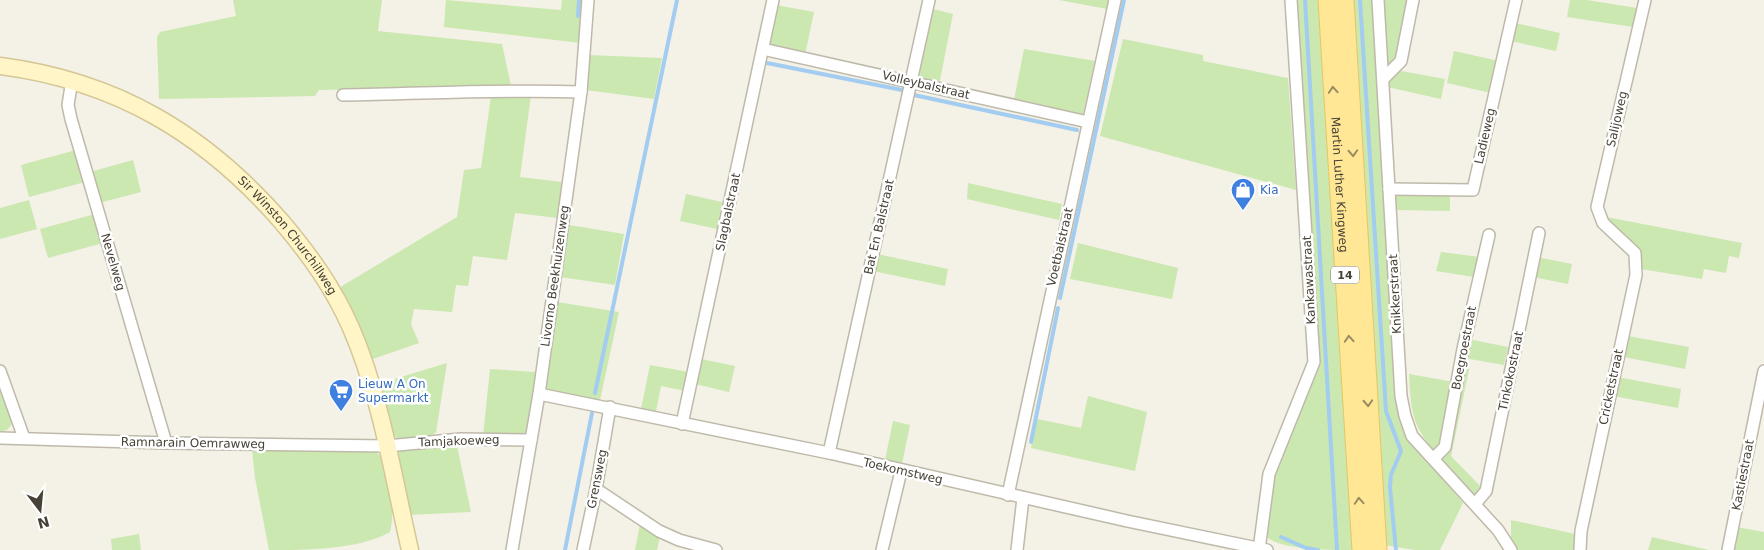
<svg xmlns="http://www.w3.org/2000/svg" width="1764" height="550" font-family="'DejaVu Sans',sans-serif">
	<rect width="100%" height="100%" fill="#f4f1e7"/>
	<!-- green -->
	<g fill="#cbe8b0">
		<path d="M233 0H382L378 31 502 44 511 86 319 90 315 96 159 99 157 37 160 32 236 16Z"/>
		<path d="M446 0 561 10 562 0H584L581 43 444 27Z"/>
		<path d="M1059 0H1108L1107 9Z"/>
		<path d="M1295 0H1323L1354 550C1333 550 1274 550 1266 535L1274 472 1317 369Z"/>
		<path d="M1348 0H1373L1398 413 1408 438 1463 503 1440 550H1415L1383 545Z"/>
		<path d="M1383 0H1409L1397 59 1388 67Z"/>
		<path d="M1570 0H1587L1637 8 1633 27 1567 17Z"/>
		<path d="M776 5 814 12 805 55 769 46Z"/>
		<path d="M933 9 953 14 939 85 921 79 918 75Z"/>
		<path d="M1515 23 1560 33 1556 51 1511 41Z"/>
		<path d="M1123 39 1203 55V61L1288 78 1296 190 1100 136Z"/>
		<path d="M1024 49 1095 61 1083 115 1080 116 1014 100Z"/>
		<path d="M1454 51 1499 61 1491 93 1447 83Z"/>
		<path d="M588 55 662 58 654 99 586 90Z"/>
		<path d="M1396 70 1445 79 1441 99 1387 87V79Z"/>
		<path d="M531 95 520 177 562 182 558 218 515 213 507 260 473 256 468 286 456 285 452 312 414 309 411 324 419 343 370 360 340 290 342 286 457 217 464 170 481 168 491 96Z"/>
		<path d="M76 150 85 182 29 197 21 165Z"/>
		<path d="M133 160 141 192 99 203 90 172Z"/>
		<path d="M968 183 1062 204 1059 220 967 199Z"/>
		<path d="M1394 192 1450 194V211L1395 210Z"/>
		<path d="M686 194 722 202 717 229 680 221Z"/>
		<path d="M29 200 37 229 0 239V208Z"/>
		<path d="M95 214 103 243 48 258 40 229Z"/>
		<path d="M1606 217 1742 243 1739 258 1729 256 1726 273 1704 269 1702 279 1641 269C1640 263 1640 254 1637 249 1631 235 1614 231 1606 217Z"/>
		<path d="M569 225 624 234 615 285 560 277Z"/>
		<path d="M1078 243 1178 268 1172 299 1070 279Z"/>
		<path d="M1441 252 1480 257 1474 277 1436 271Z"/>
		<path d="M877 254 948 269 945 286 873 271Z"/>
		<path d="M1537 257 1572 264 1568 284 1533 277Z"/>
		<path d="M557 302 619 312 600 400 546 389 544 385Z"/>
		<path d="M1628 336 1689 347 1685 369 1624 357Z"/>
		<path d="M1468 339 1508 347 1504 365 1464 358Z"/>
		<path d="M701 359 735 366 729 392 695 384Z"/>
		<path d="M447 363 436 432C428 441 399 443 391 434L378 384Z"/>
		<path d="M1465 364 1470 365 1451 456 1481 487 1479 493 1474 496 1442 461Z"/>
		<path d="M650 365 689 372 685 391 661 386 656 411 641 409Z"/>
		<path d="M490 369 536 372 526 432 523 435 483 436Z"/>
		<path d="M1409 374 1454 382 1441 447 1434 451C1411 424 1411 408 1409 374Z"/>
		<path d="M1617 377 1681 389 1678 408 1613 396Z"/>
		<path d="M0 382 12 424 7 430 0 432Z"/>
		<path d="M1088 396 1147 412 1135 471 1031 448 1037 419 1081 428Z"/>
		<path d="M893 421 910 425 902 464 885 460Z"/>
		<path d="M441 444 457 446 471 512 409 515 398 460 399 450Z"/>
		<path d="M252 449 360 450C366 450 375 450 379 455 392 469 395 514 390 532 358 550 306 550 269 550L255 478Z"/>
		<path d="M1511 520 1575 534 1576 550H1517L1511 537Z"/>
		<path d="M640 524 660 536 657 550H635Z"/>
		<path d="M1737 527 1764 532V550H1732Z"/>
		<path d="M139 534 141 550H112L111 539Z"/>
		<path d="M1652 537 1709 550H1648Z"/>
	</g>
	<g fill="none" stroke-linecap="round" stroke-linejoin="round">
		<!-- stream -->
		<g stroke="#a3ccf1" stroke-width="4">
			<path d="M1305 0 1337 550"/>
			<path d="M1360 0 1386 411 1401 451 1391 475 1390 487 1396 550"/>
			<path d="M578 16 579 0"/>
			<path d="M767 63 902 90"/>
			<path d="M914 95 1077 130"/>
			<path d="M1060 298 1124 0"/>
			<path d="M595 393 677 0"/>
			<path d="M1031 442 1058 308"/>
			<path d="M1281 537 1306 548 1318 550"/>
			<path d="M565 550 592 413"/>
		</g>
		<defs>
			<g id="street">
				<path d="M1378 0 1401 396 1405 416 1412 436 1498 530 1511 550"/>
				<path d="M763 49 1088 122"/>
				<path d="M1383 79 1401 61 1413 0"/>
				<path d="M72 80 68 105 71 119 166 443"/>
				<path d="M343 95C422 94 501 89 581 92"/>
				<path d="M1389 189 1473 190 1516 0"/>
				<path d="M0 371 24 438"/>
				<path d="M539 394 829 453 1127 521 1267 550"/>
				<path d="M682 424 773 0"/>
				<path d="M0 438 166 443 387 446 461 439 531 440"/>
				<path d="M829 453 929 0"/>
				<path d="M1434 458 1445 447 1463 349 1489 235"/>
				<path d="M596 489 659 531 679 540 716 550"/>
				<path d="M1008 495 1115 0"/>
				<path d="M1475 504 1486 491 1539 233"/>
				<path d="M512 550 539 394 581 92 588 0"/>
				<path d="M583 550 596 489 610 407"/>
				<path d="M882 550 901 471"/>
				<path d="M1017 550 1023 498"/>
				<path d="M1259 550 1269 474 1314 362 1291 0"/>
				<path d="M1580 550 1581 531 1636 275 1635 253 1603 223 1597 207 1645 0"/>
				<path d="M1728 550 1764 371"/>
			</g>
			<g id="secondary">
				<path id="s1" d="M0 66C116 81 204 133 281 221 309 254 333 287 351 328 381 397 393 476 410 550"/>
			</g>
			<g id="primary">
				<path id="s2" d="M1328 0 1362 550"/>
				<path d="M1344 0 1377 550"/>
			</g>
		</defs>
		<!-- street casing -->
		<use href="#street" stroke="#bfb9aa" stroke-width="14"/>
		<!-- secondary casing -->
		<use href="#secondary" stroke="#d4c797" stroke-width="19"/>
		<!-- primary casing -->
		<use href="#primary" stroke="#e5c664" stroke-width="21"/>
		<!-- street -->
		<use href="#street" stroke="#fff" stroke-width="11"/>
		<!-- secondary -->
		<use href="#secondary" stroke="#fff5c6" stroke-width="16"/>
		<!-- primary -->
		<use href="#primary" stroke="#ffe795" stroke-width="19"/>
	</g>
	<!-- one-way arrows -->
	<defs><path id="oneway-chevron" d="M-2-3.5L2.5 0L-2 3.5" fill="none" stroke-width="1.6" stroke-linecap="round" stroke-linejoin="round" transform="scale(1.25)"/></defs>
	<g stroke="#9a8c61">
		<use href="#oneway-chevron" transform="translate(1333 90) rotate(-94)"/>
		<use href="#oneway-chevron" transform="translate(1353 153) rotate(87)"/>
		<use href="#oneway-chevron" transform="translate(1349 339) rotate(-94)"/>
		<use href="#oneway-chevron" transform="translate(1368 403) rotate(87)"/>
		<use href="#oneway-chevron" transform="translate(1359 501) rotate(-94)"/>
	</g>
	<!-- icons -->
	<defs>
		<symbol id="shop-pin" viewBox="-11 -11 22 30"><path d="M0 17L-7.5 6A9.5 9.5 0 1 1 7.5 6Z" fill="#3f7fe0" stroke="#fff"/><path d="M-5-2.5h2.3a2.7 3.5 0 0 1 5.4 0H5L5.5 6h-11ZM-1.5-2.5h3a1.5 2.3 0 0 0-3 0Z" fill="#fff"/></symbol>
		<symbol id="supermarket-pin" viewBox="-11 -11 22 30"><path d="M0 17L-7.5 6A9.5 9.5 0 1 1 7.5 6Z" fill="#3f7fe0" stroke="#fff"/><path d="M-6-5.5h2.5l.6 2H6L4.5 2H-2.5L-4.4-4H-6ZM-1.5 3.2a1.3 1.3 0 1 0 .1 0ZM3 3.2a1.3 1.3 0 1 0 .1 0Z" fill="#fff"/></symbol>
	</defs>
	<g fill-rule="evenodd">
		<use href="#shop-pin" x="1229" y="176" width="28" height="38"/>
		<use href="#supermarket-pin" x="327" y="377" width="28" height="38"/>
	</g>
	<g text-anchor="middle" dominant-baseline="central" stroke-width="5" stroke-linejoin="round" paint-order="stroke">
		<!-- shield labels -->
		<rect fill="#fff" stroke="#7e7a72" stroke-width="1" x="1331" y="266.5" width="28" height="17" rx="4"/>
		<g font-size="11" font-weight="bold" fill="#474136">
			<text x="1345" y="275">14</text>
		</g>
		<!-- street labels -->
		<g font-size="12" fill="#474136" stroke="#fff">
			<text transform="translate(926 85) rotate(13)">Volleybalstraat</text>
			<text transform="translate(1617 119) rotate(-77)">Salijoweg</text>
			<text transform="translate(1485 136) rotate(-77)">Ladieweg</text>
			<text stroke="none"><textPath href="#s2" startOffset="185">Martin Luther Kingweg</textPath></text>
			<text transform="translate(728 212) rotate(-78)">Slagbalstraat</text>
			<text transform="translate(879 227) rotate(-77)">Bat En Balstraat</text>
			<text stroke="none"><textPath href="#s1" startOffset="344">Sir Winston Churchillweg</textPath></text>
			<text transform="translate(1060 247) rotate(-77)">Voetbalstraat</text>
			<text transform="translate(113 262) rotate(74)">Nevelweg</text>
			<text transform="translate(555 276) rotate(-82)">Livorno Beekhuizenweg</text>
			<text transform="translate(1309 280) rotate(-93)">Kankawastraat</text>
			<text transform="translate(1395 294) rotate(-93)">Knikkerstraat</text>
			<text transform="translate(1464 348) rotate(-79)">Boegroestraat</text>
			<text transform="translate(1511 371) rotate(-78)">Tinkokostraat</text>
			<text transform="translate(1611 387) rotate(-78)">Cricketstraat</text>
			<text transform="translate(459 441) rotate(-2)">Tamjakoeweg</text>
			<text transform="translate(193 443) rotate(1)">Ramnarain Oemrawweg</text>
			<text transform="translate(903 471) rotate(13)">Toekomstweg</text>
			<text transform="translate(1743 475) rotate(-79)">Kastiestraat</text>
			<text transform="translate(597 479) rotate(-79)">Grensweg</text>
		</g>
		<!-- shop labels -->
		<g font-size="12" fill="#366cbe" stroke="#fff" text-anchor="start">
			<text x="1260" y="190">Kia</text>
			<text x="358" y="384">Lieuw A On<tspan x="358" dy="14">Supermarkt</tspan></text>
		</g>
	</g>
	<!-- north arrow -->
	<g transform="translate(40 510) rotate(164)" stroke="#ffffff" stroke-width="4" paint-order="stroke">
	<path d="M0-4L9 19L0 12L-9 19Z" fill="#474136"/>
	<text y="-8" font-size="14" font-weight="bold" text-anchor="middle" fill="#474136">N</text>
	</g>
</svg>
